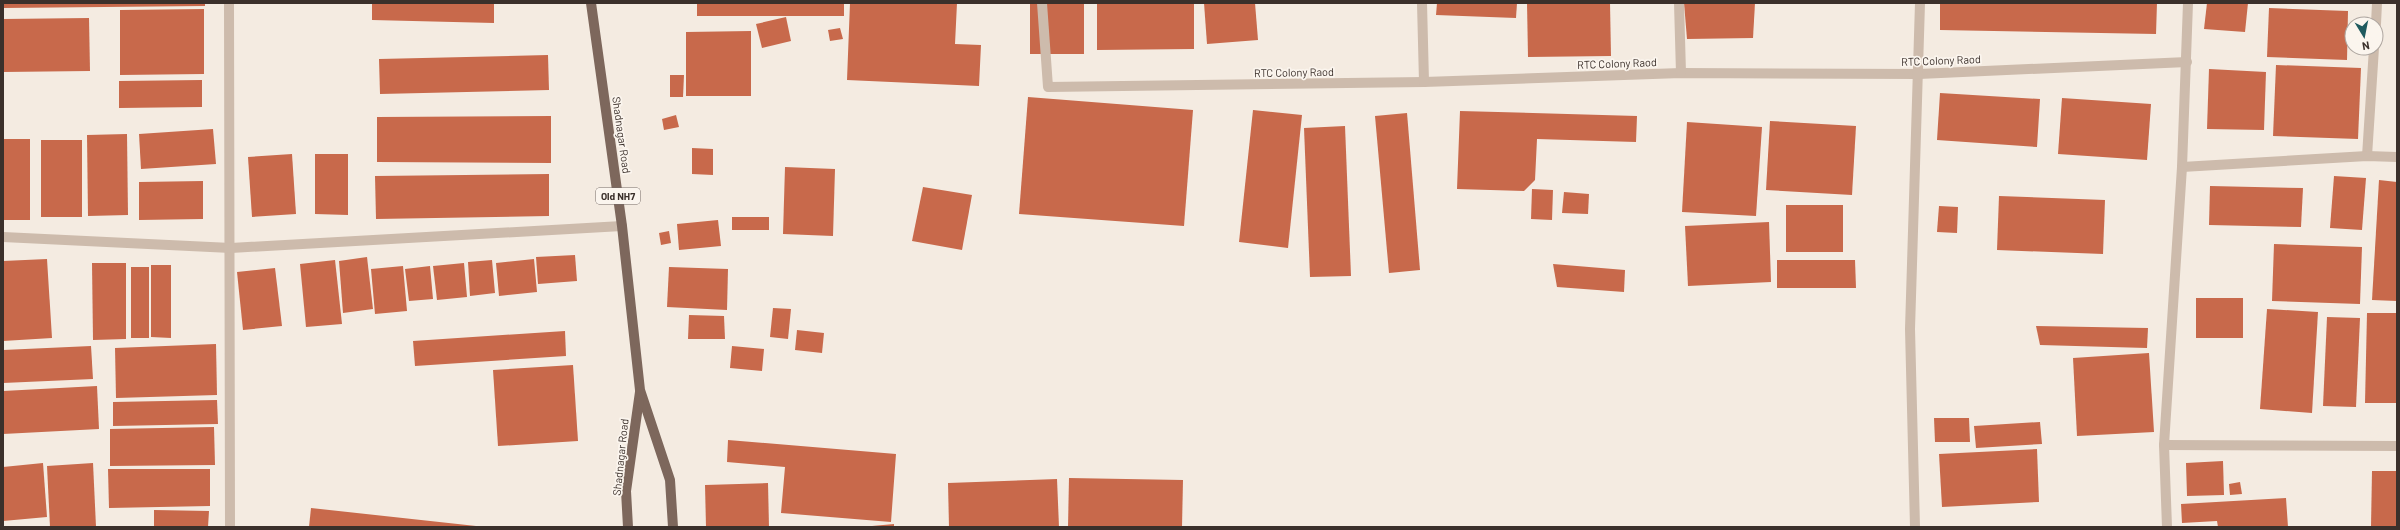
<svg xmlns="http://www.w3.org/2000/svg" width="2400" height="530" font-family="Barlow,sans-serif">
	<rect width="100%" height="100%" fill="#f4ebe1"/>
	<!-- building -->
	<g fill="#c8694b">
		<path d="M3 3H205V6L3 8Z"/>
		<path d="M372 3H494V23L372 20Z"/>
		<rect x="697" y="3" width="147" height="13"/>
		<path d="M850 3H957L955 44 981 45 979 86 847 80Z"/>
		<rect x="1030" y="3" width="54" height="51"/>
		<path d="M1097 3H1194V49L1097 50Z"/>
		<path d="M1204 3H1255L1258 40 1207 44Z"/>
		<path d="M1437 3H1517L1516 18 1436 15Z"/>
		<path d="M1527 3H1610L1611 56 1528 57Z"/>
		<path d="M1684 3H1755L1753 38 1687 39Z"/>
		<path d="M1940 3H2157L2156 34 1940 30Z"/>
		<path d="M2207 3H2248L2245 32 2204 29Z"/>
		<path d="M2269 8 2348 11 2347 60 2267 57Z"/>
		<path d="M204 9V74L120 75V10Z"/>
		<path d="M786 17 791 41 762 48 756 24Z"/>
		<path d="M89 18 90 71 3 72V19Z"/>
		<path d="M840 28 843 39 830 41 828 30Z"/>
		<path d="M751 31V96H686V32Z"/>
		<path d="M548 55 549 90 380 94 379 59Z"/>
		<path d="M2276 65 2361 68 2358 139 2273 136Z"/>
		<path d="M2209 69 2266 72 2264 130 2207 129Z"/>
		<path d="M670 75H684L683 97H670Z"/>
		<path d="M202 80V107L119 108V81Z"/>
		<path d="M1940 93 2040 99 2037 147 1937 140Z"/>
		<path d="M1028 97 1193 110 1184 226 1019 214Z"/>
		<path d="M2062 98 2151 104 2147 160 2058 154Z"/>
		<path d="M1253 110 1302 115 1288 248 1239 242Z"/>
		<path d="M1460 111 1637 116 1636 142 1537 139 1535 180 1524 191 1457 189Z"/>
		<path d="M1407 113 1420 270 1389 273 1375 116Z"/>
		<path d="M676 115 679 127 664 130 662 119Z"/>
		<path d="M551 116V163L377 162V117Z"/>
		<path d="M1770 121 1856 126 1852 195 1766 190Z"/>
		<path d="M1687 122 1762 127 1756 216 1682 212Z"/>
		<path d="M1345 126 1351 276 1310 277 1304 128Z"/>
		<path d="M213 129 216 164 141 169 139 134Z"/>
		<path d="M127 134 128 215 88 216 87 135Z"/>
		<rect x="3" y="139" width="27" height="81"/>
		<rect x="41" y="140" width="41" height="77"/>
		<path d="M692 148 713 149V175L692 174Z"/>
		<path d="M292 154 296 214 252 217 248 157Z"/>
		<path d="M315 154H348V215L315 214Z"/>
		<path d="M785 167 835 169 833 236 783 234Z"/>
		<path d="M549 174V216L376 219 375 176Z"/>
		<path d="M2334 176 2366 178 2362 230 2330 228Z"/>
		<path d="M2379 180 2397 182V301L2372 300Z"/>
		<path d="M203 181V219L139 220V182Z"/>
		<path d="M2210 186 2303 188 2301 227 2209 225Z"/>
		<path d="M923 187 972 195 962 250 912 241Z"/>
		<path d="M1532 189 1553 190 1552 220 1531 219Z"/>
		<path d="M1564 192 1589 194 1588 214 1562 213Z"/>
		<path d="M1999 196 2105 200 2103 254 1997 250Z"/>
		<rect x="1786" y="205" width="57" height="47"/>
		<path d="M1939 206 1958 207 1957 233 1937 232Z"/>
		<rect x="732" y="217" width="37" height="13"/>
		<path d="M718 220 721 246 679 250 677 224Z"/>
		<path d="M1769 222 1771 282 1688 286 1685 226Z"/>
		<path d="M669 231 671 243 661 245 659 233Z"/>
		<path d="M2274 244 2362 247 2360 304 2272 301Z"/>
		<path d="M575 255 577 281 538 284 536 257Z"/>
		<path d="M367 257 373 309 343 313 339 261Z"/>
		<path d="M47 259 52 338 3 341V261Z"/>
		<path d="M534 259 537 292 499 296 496 263Z"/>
		<path d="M335 260 342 324 306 327 300 264Z"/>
		<path d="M492 260 495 293 470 296 468 262Z"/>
		<path d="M1777 260H1855L1856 288H1777Z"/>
		<path d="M92 263H126V339L93 340Z"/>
		<path d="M464 263 467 297 437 300 433 266Z"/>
		<path d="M1553 264 1625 270 1624 292 1557 287Z"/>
		<path d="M151 265H171V338L151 337Z"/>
		<path d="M403 266 407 311 375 314 371 269Z"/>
		<path d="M430 266 433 299 409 301 405 269Z"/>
		<rect x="131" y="267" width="18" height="71"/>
		<path d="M669 267 728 269 727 310 667 307Z"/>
		<path d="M275 268 282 326 243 330 237 272Z"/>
		<rect x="2196" y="298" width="47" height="40"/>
		<path d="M773 308 791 309 788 339 770 337Z"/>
		<path d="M2267 309 2318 312 2312 413 2260 409Z"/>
		<path d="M2367 313H2397V403H2365Z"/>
		<path d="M689 315 724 316 725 339H688Z"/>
		<path d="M2327 317 2360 318 2356 407 2323 406Z"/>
		<path d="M2036 326 2148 328 2147 348 2040 345Z"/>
		<path d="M797 330 824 333 822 353 795 350Z"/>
		<path d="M565 331 566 356 415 366 413 341Z"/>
		<path d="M216 344 217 395 116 398 115 348Z"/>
		<path d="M91 346 93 379 3 383V350Z"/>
		<path d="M732 346 764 349 762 371 730 368Z"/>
		<path d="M2149 353 2154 432 2077 436 2073 358Z"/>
		<path d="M573 365 578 441 498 446 493 370Z"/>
		<path d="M97 386 99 429 3 434V391Z"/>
		<path d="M217 400 218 424 113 426V402Z"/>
		<path d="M1934 418H1969L1970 442H1935Z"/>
		<path d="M2040 422 2042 444 1976 448 1974 426Z"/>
		<path d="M214 427 215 465 110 466V429Z"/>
		<path d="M728 440 896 454 891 522 781 513 785 467 727 462Z"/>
		<path d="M2037 449 2039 502 1942 507 1939 454Z"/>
		<path d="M2223 461 2224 495 2187 496 2186 463Z"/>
		<path d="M43 463 47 517 3 521V467Z"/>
		<path d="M93 463 96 527H50L47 466Z"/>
		<path d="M108 469H210V506L109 508Z"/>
		<path d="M2372 471H2397V527H2371Z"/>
		<path d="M1069 478 1183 480 1182 527H1068Z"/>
		<path d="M1057 479 1059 527H949L948 483Z"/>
		<path d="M2240 482 2242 494 2230 495 2229 484Z"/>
		<path d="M768 483 769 527H706L705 485Z"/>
		<path d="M2286 498 2288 527H2218L2217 521 2182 523 2181 504Z"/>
		<path d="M311 508 476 526V527H309Z"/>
		<path d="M154 510 209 511 208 527H154Z"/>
		<path d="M894 524V527H872V526Z"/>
	</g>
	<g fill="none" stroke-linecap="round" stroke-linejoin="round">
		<!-- minor -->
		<g stroke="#cdbbac" stroke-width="10">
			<path d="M229 3 230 527"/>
			<path d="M1042 3 1048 87 1424 82 1681 73 1919 74 2187 62"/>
			<path d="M1422 3 1424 82"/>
			<path d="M1679 3 1681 73"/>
			<path d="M2376 24 2377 3"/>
			<path d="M2367 156 2374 48"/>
			<path d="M2182 167 2367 156 2397 157"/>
			<path d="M3 237 231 248 622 226"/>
			<path d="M2164 445 2397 446"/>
			<path d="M1915 527 1910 329 1920 3"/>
			<path d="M2167 527 2164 445 2182 167 2188 3"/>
		</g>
		<!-- primary -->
		<g stroke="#7d675c" stroke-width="10">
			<path d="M591 3 622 226 640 390 670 480 673 527"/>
			<path d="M628 527 626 491 640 392"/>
		</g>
	</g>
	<g text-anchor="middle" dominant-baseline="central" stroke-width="3.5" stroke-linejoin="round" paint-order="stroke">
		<!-- shield labels -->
		<rect fill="#fbf5ee" stroke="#756b66" stroke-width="1" x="596" y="188" width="44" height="16" rx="3"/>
		<g font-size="10" font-weight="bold" fill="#3b302b">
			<text x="618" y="196">Old NH7</text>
		</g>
		<!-- street labels -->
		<g font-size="11" fill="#3b302b" stroke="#fbf5ee">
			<text transform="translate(1941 60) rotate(-2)">RTC Colony Raod</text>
			<text transform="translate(1617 63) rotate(-2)">RTC Colony Raod</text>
			<text transform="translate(1294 72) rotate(-1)">RTC Colony Raod</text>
			<text transform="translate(622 135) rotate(82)">Shadnagar Road</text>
			<text transform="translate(620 457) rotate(-84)">Shadnagar Road</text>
		</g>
	</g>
	<!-- border -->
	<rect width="2400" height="530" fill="none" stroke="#3b302b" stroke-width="8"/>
	<!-- north arrow -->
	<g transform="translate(2364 36) rotate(170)"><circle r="19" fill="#fbf5ee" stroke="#aea6a0"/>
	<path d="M0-3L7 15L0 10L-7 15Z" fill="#1f5a5e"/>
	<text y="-6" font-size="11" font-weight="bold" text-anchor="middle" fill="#3b302b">N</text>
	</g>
</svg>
